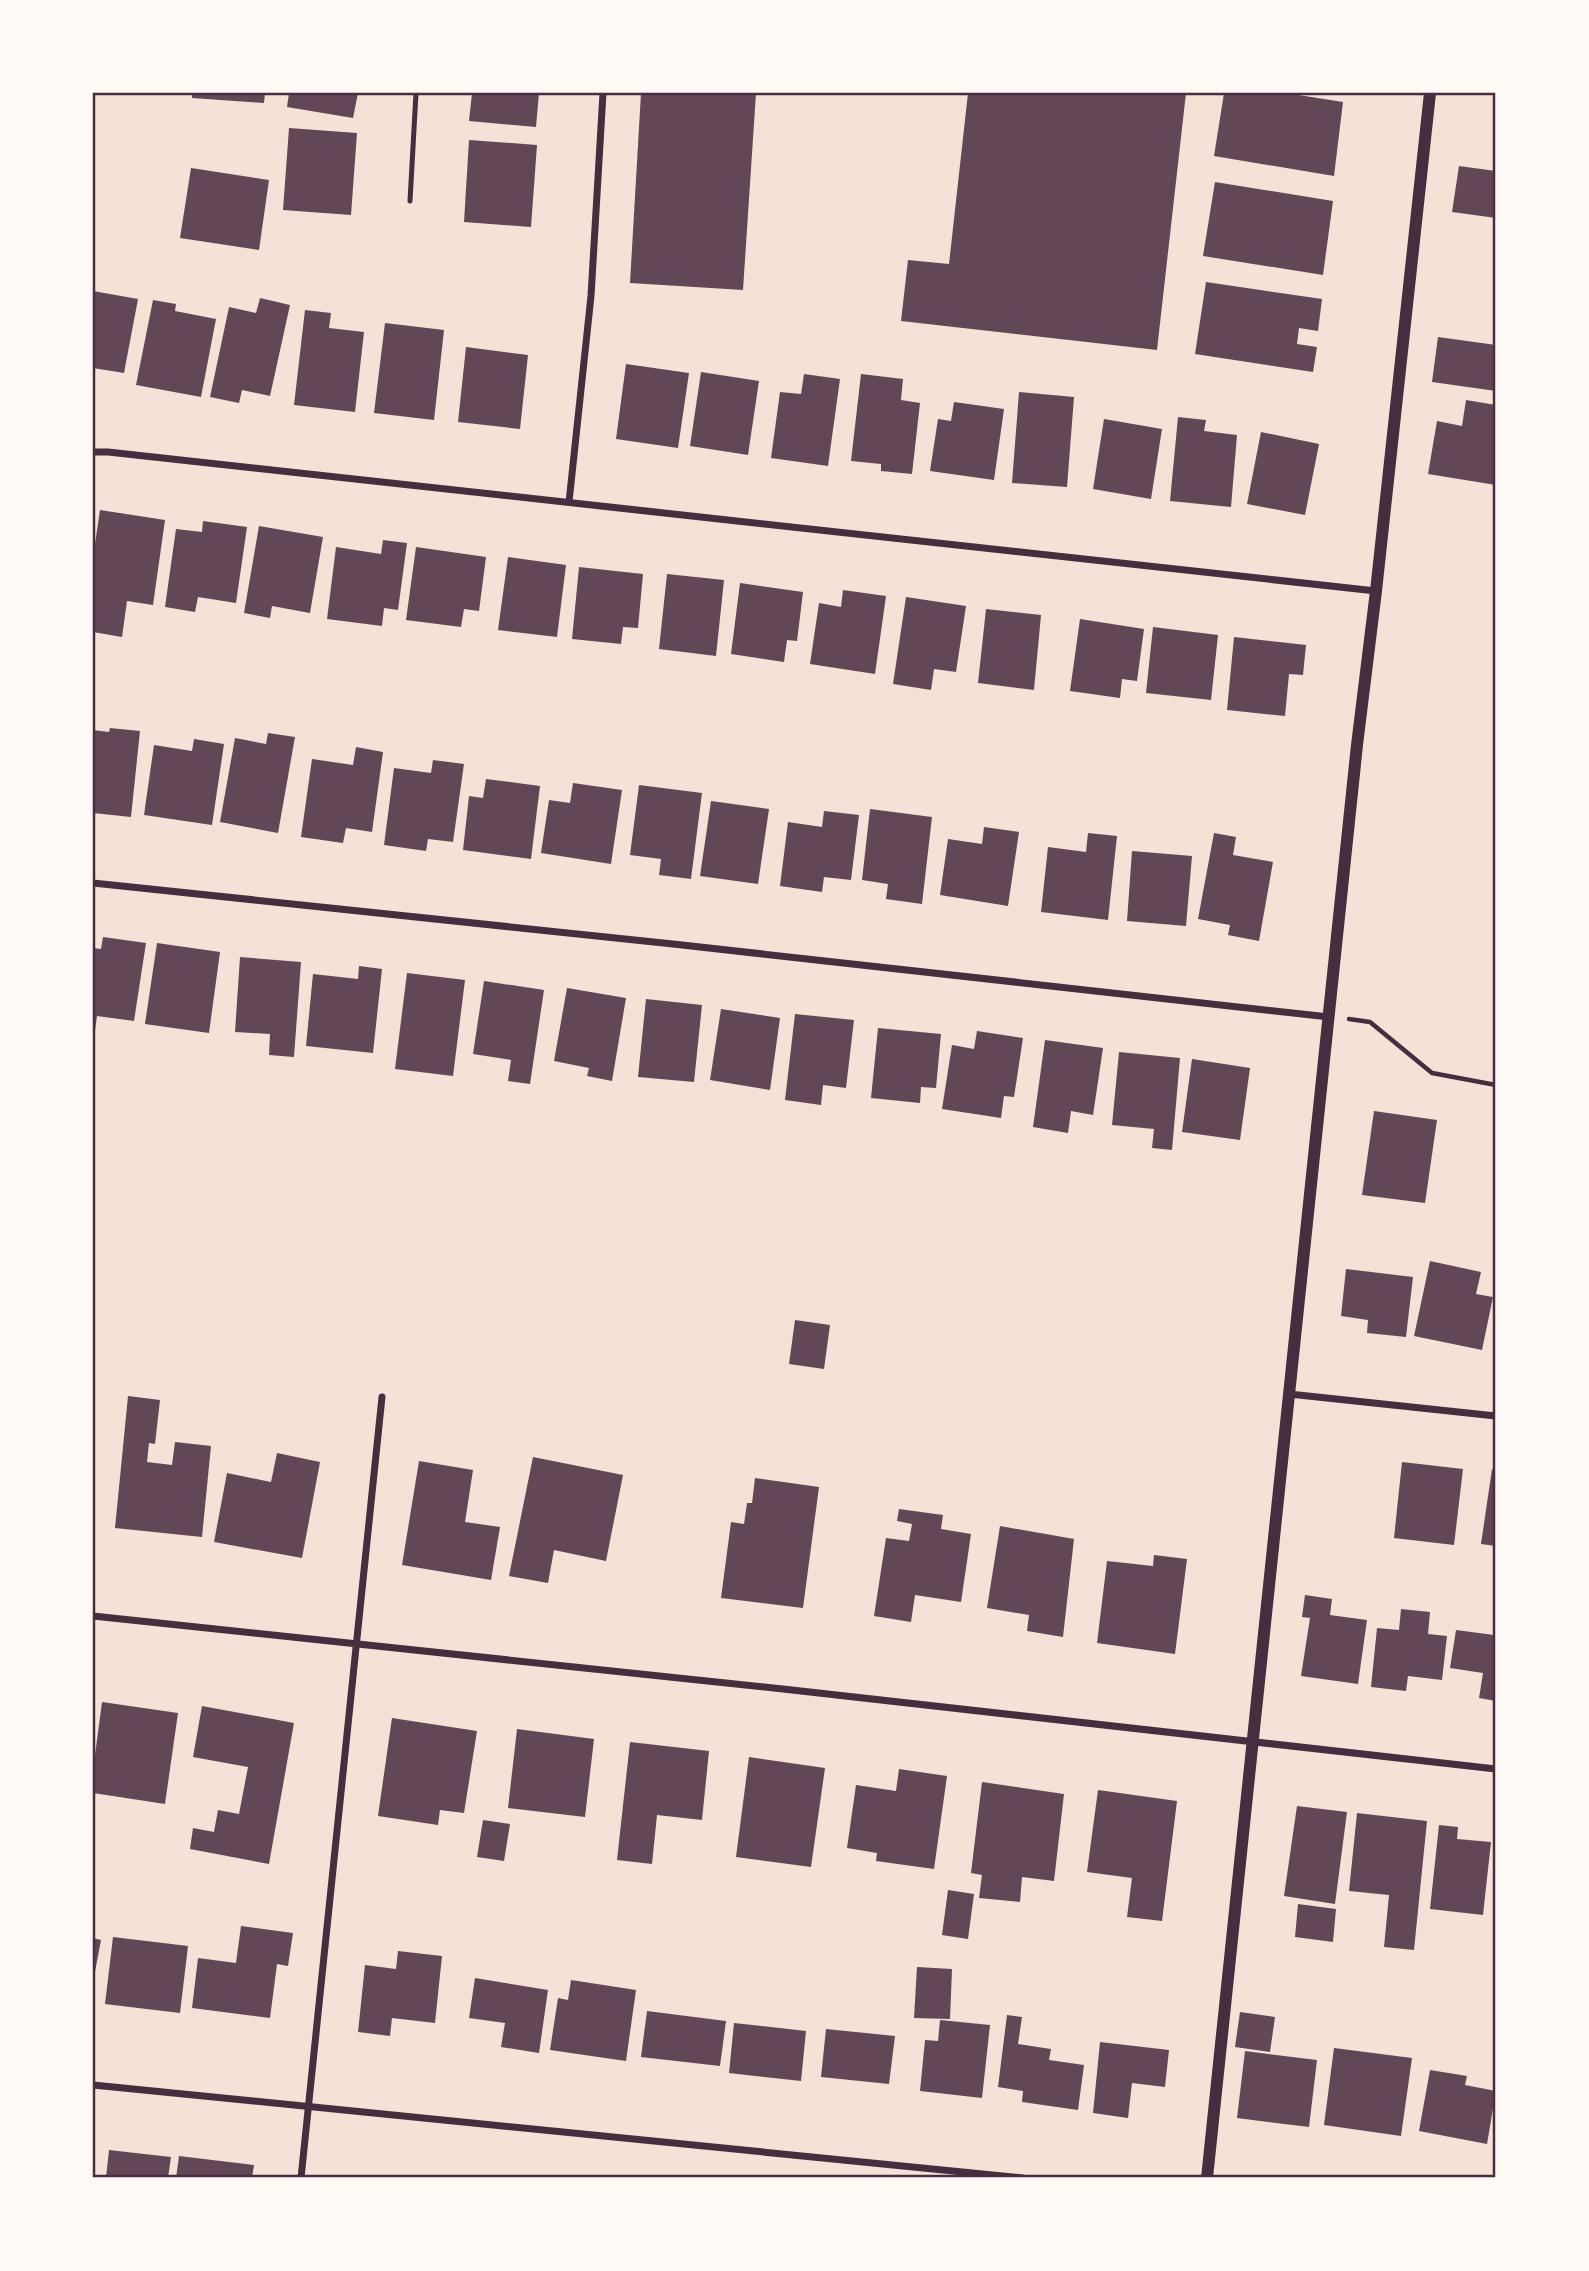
<svg xmlns="http://www.w3.org/2000/svg" width="1589" height="2271" font-family="Montserrat,sans-serif">
	<rect width="100%" height="100%" fill="#f7e1d7"/>
	<!-- building -->
	<g fill="#644757">
		<path d="M192 93H265L264 103 192 98Z"/>
		<path d="M289 93H358L353 118 287 107Z"/>
		<path d="M472 93H539L536 127 469 121Z"/>
		<path d="M641 93H756L743 290 630 283Z"/>
		<path d="M968 93H1186L1157 350 901 321 908 260 949 264Z"/>
		<path d="M1224 93H1286L1343 102 1334 176 1214 156Z"/>
		<path d="M289 128 357 133 351 215 283 210Z"/>
		<path d="M469 140 537 145 531 227 464 222Z"/>
		<path d="M1459 166 1496 171V218L1452 212Z"/>
		<path d="M191 168 269 180 259 250 180 238Z"/>
		<path d="M1215 182 1333 201 1323 275 1203 256Z"/>
		<path d="M1206 282 1322 299 1318 331 1299 328 1297 344 1317 347 1313 372 1195 354Z"/>
		<path d="M93 291 138 299 124 373 93 368Z"/>
		<path d="M260 298 290 305 270 396 242 390 239 403 210 397 229 307 256 313Z"/>
		<path d="M153 300 176 304 175 311 216 319 201 397 136 385Z"/>
		<path d="M305 310 331 313 329 328 364 332 355 412 294 405Z"/>
		<path d="M385 323 444 330 434 420 374 413Z"/>
		<path d="M1438 337 1496 345V391L1432 382Z"/>
		<path d="M466 347 528 355 520 429 458 422Z"/>
		<path d="M626 364 689 373 678 448 616 439Z"/>
		<path d="M701 372 759 381 748 455 690 446Z"/>
		<path d="M804 374 840 379 828 466 771 458 780 392 801 394Z"/>
		<path d="M861 374 903 379 901 400 920 403 912 474 881 471V464L851 461Z"/>
		<path d="M1019 392 1074 397 1067 487 1012 483Z"/>
		<path d="M1466 400 1496 405V485L1428 474 1437 421 1462 426Z"/>
		<path d="M954 402 1004 409 994 480 930 471 938 419 951 421Z"/>
		<path d="M1178 417 1206 420 1204 431 1237 435 1231 507 1170 501Z"/>
		<path d="M1104 419 1162 429 1151 499 1093 489Z"/>
		<path d="M1261 432 1319 444 1305 515 1247 504Z"/>
		<path d="M100 510 165 520 153 605 127 601 122 637 93 632V557Z"/>
		<path d="M203 521 247 527 236 603 198 597 195 612 165 607 176 529 202 532Z"/>
		<path d="M259 526 323 537 310 613 272 606 270 618 244 613Z"/>
		<path d="M383 540 407 543 398 610 384 608 382 626 327 619 336 547 381 554Z"/>
		<path d="M416 547 486 557 479 611 464 609 461 627 406 620Z"/>
		<path d="M508 557 566 565 557 637 498 630Z"/>
		<path d="M579 567 643 574 638 628 623 627 621 644 572 639Z"/>
		<path d="M667 574 724 580 716 656 659 649Z"/>
		<path d="M740 583 803 592 797 641 787 640 784 662 731 654Z"/>
		<path d="M843 590 886 596 875 674 810 664 819 603 841 607Z"/>
		<path d="M906 597 966 606 956 672 934 669 931 690 893 684Z"/>
		<path d="M986 609 1041 615 1034 690 978 683Z"/>
		<path d="M1080 619 1144 629 1137 681 1122 679 1120 698 1070 691Z"/>
		<path d="M1153 627 1218 635 1211 700 1146 693Z"/>
		<path d="M1234 637 1306 645 1303 675 1289 674 1285 716 1227 710Z"/>
		<path d="M110 728 140 731 131 817 93 813V730L109 732Z"/>
		<path d="M268 733 295 737 278 833 220 822 235 738 266 744Z"/>
		<path d="M194 739 224 744 212 825 144 815 154 745 192 751Z"/>
		<path d="M356 747 383 752 372 832 346 828 343 843 301 837 312 759 353 765Z"/>
		<path d="M433 760 464 764 453 842 428 839 426 851 384 845 394 768 431 773Z"/>
		<path d="M486 779 540 786 531 859 463 850 469 796 483 798Z"/>
		<path d="M573 783 622 790 611 864 541 853 549 800 570 803Z"/>
		<path d="M639 785 702 793 691 879 659 875 661 859 630 855Z"/>
		<path d="M711 801 769 809 758 884 700 876Z"/>
		<path d="M870 809 932 817 922 904 886 899 888 884 862 880Z"/>
		<path d="M824 811 859 815 851 880 824 877 822 892 780 886 788 822 822 827Z"/>
		<path d="M984 827 1019 832 1008 906 940 895 948 839 982 844Z"/>
		<path d="M1088 833 1117 836 1108 920 1041 912 1048 847 1086 852Z"/>
		<path d="M1214 833 1236 837 1233 855 1273 862 1259 941 1228 935 1230 925 1198 919Z"/>
		<path d="M1132 851 1192 856 1186 926 1127 921Z"/>
		<path d="M103 937 146 943 134 1021 97 1016 95 1030H93V948L101 949Z"/>
		<path d="M157 943 220 952 209 1033 145 1024Z"/>
		<path d="M240 957 301 962 294 1057 269 1055 270 1034 235 1032Z"/>
		<path d="M359 966 382 969 373 1053 306 1046 313 974 358 979Z"/>
		<path d="M407 973 465 980 453 1076 395 1069Z"/>
		<path d="M484 981 544 990 530 1084 508 1081 511 1060 473 1054Z"/>
		<path d="M567 988 626 998 612 1081 587 1076 589 1068 554 1061Z"/>
		<path d="M646 999 702 1005 694 1082 638 1077Z"/>
		<path d="M721 1009 780 1018 770 1090 710 1080Z"/>
		<path d="M795 1014 854 1020 846 1088 823 1085 821 1105 785 1100Z"/>
		<path d="M878 1028 941 1034 936 1088 921 1087 920 1103 871 1098Z"/>
		<path d="M977 1031 1023 1038 1014 1097 1004 1096 1001 1118 942 1109 952 1045 974 1049Z"/>
		<path d="M1045 1040 1103 1048 1093 1115 1071 1111 1068 1133 1033 1127Z"/>
		<path d="M1119 1052 1180 1058 1172 1150 1152 1148 1154 1129 1112 1125Z"/>
		<path d="M1192 1059 1250 1068 1240 1140 1182 1132Z"/>
		<path d="M1374 1111 1437 1120 1425 1203 1362 1195Z"/>
		<path d="M1430 1261 1481 1272 1476 1294 1493 1297 1482 1350 1414 1336Z"/>
		<path d="M1346 1269 1413 1277 1406 1337 1367 1333 1368 1320 1341 1316Z"/>
		<path d="M795 1320 830 1325 824 1369 789 1364Z"/>
		<path d="M128 1396 160 1400 155 1444 149 1443 147 1462 172 1465 175 1442 211 1446 202 1537 115 1528Z"/>
		<path d="M277 1453 320 1462 302 1558 214 1542 227 1473 271 1482Z"/>
		<path d="M533 1457 623 1475 606 1561 554 1550 548 1583 509 1576Z"/>
		<path d="M419 1461 473 1470 465 1522 500 1527 491 1580 402 1565Z"/>
		<path d="M1402 1462 1463 1469 1454 1545 1394 1538Z"/>
		<path d="M1492 1469 1496 1470V1546L1481 1544Z"/>
		<path d="M755 1478 819 1487 803 1608 721 1598 731 1522 744 1524 747 1503H752Z"/>
		<path d="M899 1509 943 1515 941 1529 971 1534 961 1602 915 1595 911 1622 874 1616 886 1538 909 1541 912 1524 897 1521Z"/>
		<path d="M1000 1526 1074 1539 1063 1637 1027 1631 1029 1615 987 1608Z"/>
		<path d="M1154 1555 1187 1559 1175 1654 1097 1643 1107 1561 1153 1566Z"/>
		<path d="M1305 1595 1332 1599 1330 1615 1367 1620 1358 1684 1301 1676 1310 1618 1302 1617Z"/>
		<path d="M1401 1609 1430 1612 1428 1634 1447 1636 1442 1680 1408 1676 1406 1691 1371 1687 1377 1628 1399 1630Z"/>
		<path d="M1456 1630 1494 1635 1496 1630V1701L1479 1698 1483 1673 1450 1668Z"/>
		<path d="M102 1702 178 1713 165 1804 93 1793V1770Z"/>
		<path d="M202 1706 294 1723 269 1864 190 1849 193 1828 214 1832 218 1810 239 1814 248 1767 193 1757Z"/>
		<path d="M392 1718 477 1731 464 1813 440 1810 438 1825 378 1816Z"/>
		<path d="M517 1729 594 1739 585 1817 508 1808Z"/>
		<path d="M630 1742 709 1751 702 1820 657 1815 652 1864 617 1860Z"/>
		<path d="M749 1757 825 1768 811 1867 736 1857Z"/>
		<path d="M899 1769 947 1776 934 1869 876 1861 877 1853 847 1848 856 1785 896 1791Z"/>
		<path d="M982 1782 1064 1794 1054 1881 1022 1877 1020 1902 979 1898 982 1875 971 1873Z"/>
		<path d="M1098 1790 1177 1801 1162 1921 1127 1917 1132 1878 1087 1872Z"/>
		<path d="M1297 1806 1347 1812 1335 1904 1284 1896Z"/>
		<path d="M1357 1813 1427 1821 1414 1950 1384 1947 1389 1895 1349 1891Z"/>
		<path d="M483 1820 510 1824 504 1861 477 1857Z"/>
		<path d="M1439 1825 1458 1827 1457 1839 1491 1842 1483 1915 1430 1909Z"/>
		<path d="M948 1890 974 1894 968 1939 942 1935Z"/>
		<path d="M1298 1904 1336 1909 1333 1942 1295 1937Z"/>
		<path d="M241 1926 293 1933 288 1966 277 1964 270 2018 192 2008 198 1958 236 1963Z"/>
		<path d="M113 1937 188 1946 180 2013 105 2004Z"/>
		<path d="M93 1938 101 1940 94 1977H93Z"/>
		<path d="M398 1951 442 1956 435 2023 392 2018 390 2036 358 2032 365 1965 396 1969Z"/>
		<path d="M917 1967 952 1969 950 2019 914 2018Z"/>
		<path d="M475 1978 548 1990 539 2053 501 2047 505 2023 469 2018Z"/>
		<path d="M571 1980 636 1990 626 2061 550 2050 558 1998 568 2000Z"/>
		<path d="M647 2011 726 2021 720 2066 641 2057Z"/>
		<path d="M1240 2012 1275 2017 1270 2052 1235 2047Z"/>
		<path d="M1007 2015 1022 2017 1018 2044 1051 2049 1049 2060 1084 2065 1078 2110 1022 2102 1023 2091 998 2087Z"/>
		<path d="M940 2020 990 2025 982 2098 920 2091 925 2040 938 2041Z"/>
		<path d="M734 2023 806 2031 801 2081 729 2073Z"/>
		<path d="M826 2029 895 2036 889 2084 821 2077Z"/>
		<path d="M1100 2042 1169 2050 1165 2087 1132 2083 1128 2118 1093 2113Z"/>
		<path d="M1334 2048 1412 2058 1401 2136 1324 2125Z"/>
		<path d="M1245 2051 1317 2060 1309 2127 1237 2118Z"/>
		<path d="M1430 2070 1467 2076 1465 2085 1496 2091 1487 2144 1419 2131Z"/>
		<path d="M109 2150 171 2157 168 2178H106Z"/>
		<path d="M179 2156 254 2165 252 2178H176Z"/>
	</g>
	<g fill="none" stroke-linecap="round" stroke-linejoin="round">
		<!-- path -->
		<path stroke="#4a2c40" stroke-width="4.5" d="M1349 1019 1370 1022 1432 1073 1496 1085"/>
		<!-- service -->
		<path stroke="#4a2c40" stroke-width="5" d="M410 201 416 93"/>
		<!-- minor -->
		<g stroke="#4a2c40" stroke-width="7">
			<path d="M93 452H108L1376 591"/>
			<path d="M569 502 591 296 603 93"/>
			<path d="M93 883 673 944 1329 1017"/>
			<path d="M1289 1394 1496 1416"/>
			<path d="M93 1616 783 1689 1496 1769"/>
			<path d="M93 2085 1023 2178"/>
			<path d="M301 2178 382 1397"/>
		</g>
		<!-- tertiary -->
		<path stroke="#4a2c40" stroke-width="12" d="M1207 2178 1357 745 1376 591 1430 93"/>
	</g>
	<!-- border -->
	<rect width="1589" height="2271" fill="none" stroke="#fffaf5" stroke-width="189"/>
	<rect x="94" y="94" width="1400" height="2082" fill="none" stroke="#4a2c40" stroke-width="2.5"/>
</svg>
